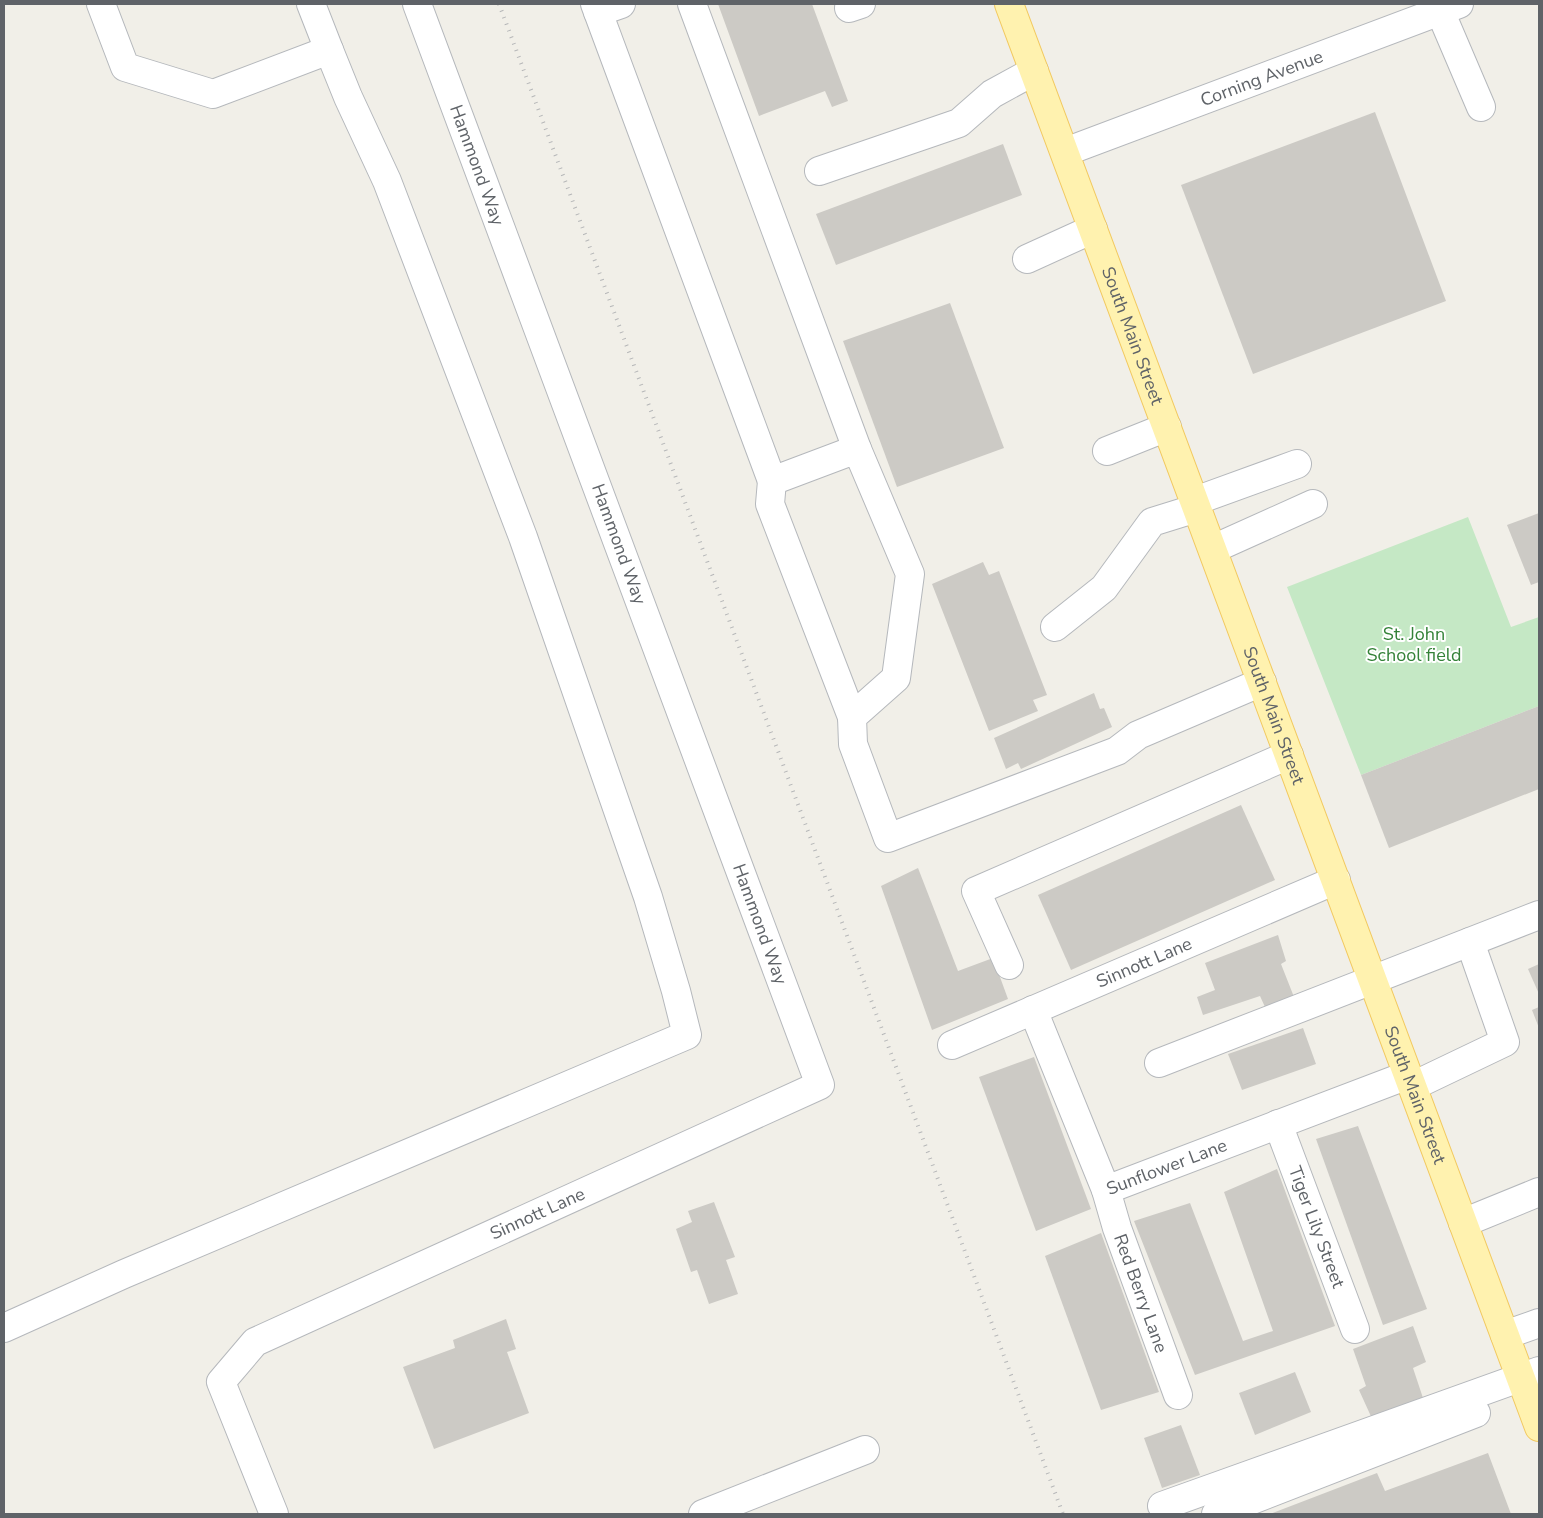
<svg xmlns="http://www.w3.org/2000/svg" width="1543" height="1518" font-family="'Nunito Sans',sans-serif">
	<rect width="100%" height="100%" fill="#f1efe8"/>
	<!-- green -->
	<path fill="#c5e8c5" d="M1468 517 1511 627 1539 617V706L1361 775 1287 587Z"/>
	<!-- building -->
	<g fill="#cccac5">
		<path d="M718 4H812L848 101 832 107 825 91 759 116Z"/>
		<path d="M1375 112 1446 301 1253 374 1181 185Z"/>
		<path d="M1003 144 1022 195 836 265 816 214Z"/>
		<path d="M950 303 1004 448 897 487 843 341Z"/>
		<path d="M1539 513V582L1531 585 1507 525Z"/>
		<path d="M983 562 989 575 999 571 1047 695 1033 700 1038 711 989 731 932 584Z"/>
		<path d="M1094 693 1100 709 1104 708 1112 727 1021 769 1018 763 1006 769 994 738Z"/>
		<path d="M1539 706V789L1389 848 1361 775Z"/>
		<path d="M1241 805 1275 880 1071 970 1038 895Z"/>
		<path d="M918 868 958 971 993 958 1008 999 932 1030 881 886Z"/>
		<path d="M1278 935 1286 961 1281 964 1294 997 1265 1007 1260 996 1203 1015 1197 997 1215 990 1205 963Z"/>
		<path d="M1539 964V994L1528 969Z"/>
		<path d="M1539 1007V1028L1532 1010Z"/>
		<path d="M1303 1028 1316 1064 1242 1090 1228 1054Z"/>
		<path d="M1034 1057 1091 1209 1036 1231 979 1077Z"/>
		<path d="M1358 1126 1427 1309 1383 1325 1316 1139Z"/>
		<path d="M1277 1169 1335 1326 1195 1375 1134 1221 1190 1203 1243 1341 1273 1331 1224 1192Z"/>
		<path d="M714 1202 735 1257 726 1260 738 1294 709 1304 697 1270 691 1272 676 1229 692 1222 688 1211Z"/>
		<path d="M1101 1233 1159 1392 1101 1410 1045 1256Z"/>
		<path d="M506 1319 516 1349 507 1352 529 1413 434 1449 403 1367 455 1348 453 1340Z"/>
		<path d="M1413 1326 1426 1362 1413 1368 1425 1404 1374 1423 1359 1390 1366 1386 1353 1349Z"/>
		<path d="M1295 1372 1311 1412 1255 1435 1239 1393Z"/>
		<path d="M1181 1425 1200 1475 1162 1488 1144 1438Z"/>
		<path d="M1488 1453 1511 1514H1270L1377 1473 1385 1491Z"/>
	</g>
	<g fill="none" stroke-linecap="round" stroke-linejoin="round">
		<defs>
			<g id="minor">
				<path d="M311 4 329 50"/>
				<path d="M595 4 772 481 857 449 910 574 896 678 852 717 853 744 888 838 1117 751 1138 735 1262 682"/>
				<path d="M692 4 857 449"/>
				<path d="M849 8 861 4"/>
				<path d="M1440 11 1481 107"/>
				<path d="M598 12 621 4"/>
				<path id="s1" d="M1065 152 1459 4"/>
				<path d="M819 171 959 123 992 94 1034 71"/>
				<path d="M1027 259 1093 229"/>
				<path d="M1107 451 1167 427"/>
				<path d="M772 481 770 504 852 717"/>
				<path d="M1195 501 1297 464"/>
				<path d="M1213 549 1313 504"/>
				<path d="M1055 627 1104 588 1152 522 1197 508"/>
				<path d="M1009 965 976 891 1289 755"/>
				<path id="s2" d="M1033 1010 1106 1190 1408 1075"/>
				<path id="s3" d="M952 1045 1336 880"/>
				<path d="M1159 1063 1539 915"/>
				<path d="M1413 1086 1505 1042 1470 942"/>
				<path id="s4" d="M1278 1124 1355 1329"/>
				<path id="s5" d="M1106 1190 1117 1228 1178 1395"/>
				<path d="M1463 1223 1539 1192"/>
				<path d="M4 1328 124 1274 687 1035 676 991 648 897 523 537 387 181 348 97 329 50 213 94 125 67 101 4"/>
				<path d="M1505 1335 1539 1323"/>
				<path d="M1162 1506 1539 1371"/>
				<path id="s6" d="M274 1514 221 1382 255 1342 820 1085 417 4"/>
				<path d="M703 1514 865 1450"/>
				<path d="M1216 1514 1476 1413"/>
			</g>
			<g id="major">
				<path id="s7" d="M1009 4 1539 1427"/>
			</g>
		</defs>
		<!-- minor casing -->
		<use href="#minor" stroke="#b5b8bc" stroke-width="30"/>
		<!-- major casing -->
		<use href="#major" stroke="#f2c960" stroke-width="30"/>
		<!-- minor -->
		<use href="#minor" stroke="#fff" stroke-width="28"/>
		<!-- major -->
		<use href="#major" stroke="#fff2af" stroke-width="28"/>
		<!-- rail -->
		<path stroke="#b6b7b8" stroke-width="4" stroke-dasharray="1 6" stroke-linecap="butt" d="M499 4 1063 1514"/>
	</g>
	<g text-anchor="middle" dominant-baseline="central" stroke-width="4" stroke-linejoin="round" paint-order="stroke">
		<!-- street labels -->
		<g font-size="18" fill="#5f6368" stroke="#fff">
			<text stroke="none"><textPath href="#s1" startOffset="210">Corning Avenue</textPath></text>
			<text transform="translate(477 165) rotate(70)">Hammond Way</text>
			<text stroke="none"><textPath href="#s7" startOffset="354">South Main Street</textPath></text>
			<text transform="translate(619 544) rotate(70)">Hammond Way</text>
			<text stroke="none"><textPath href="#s7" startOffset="759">South Main Street</textPath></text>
			<text transform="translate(760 924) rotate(70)">Hammond Way</text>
			<text stroke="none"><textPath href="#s3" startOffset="209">Sinnott Lane</textPath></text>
			<text stroke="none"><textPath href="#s7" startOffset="1164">South Main Street</textPath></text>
			<text stroke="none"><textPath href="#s2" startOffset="259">Sunflower Lane</textPath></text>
			<text stroke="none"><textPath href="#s6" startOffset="505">Sinnott Lane</textPath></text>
			<text stroke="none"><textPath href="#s4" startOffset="110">Tiger Lily Street</textPath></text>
			<text stroke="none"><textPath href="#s5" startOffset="109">Red Berry Lane</textPath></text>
		</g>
		<!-- park labels -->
		<g font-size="18" fill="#348238" stroke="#fff">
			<text x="1414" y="634">St. John<tspan x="1414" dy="21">School field</tspan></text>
		</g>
	</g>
	<!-- border -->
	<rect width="1543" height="1518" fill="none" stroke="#5f6368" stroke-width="10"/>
</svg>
